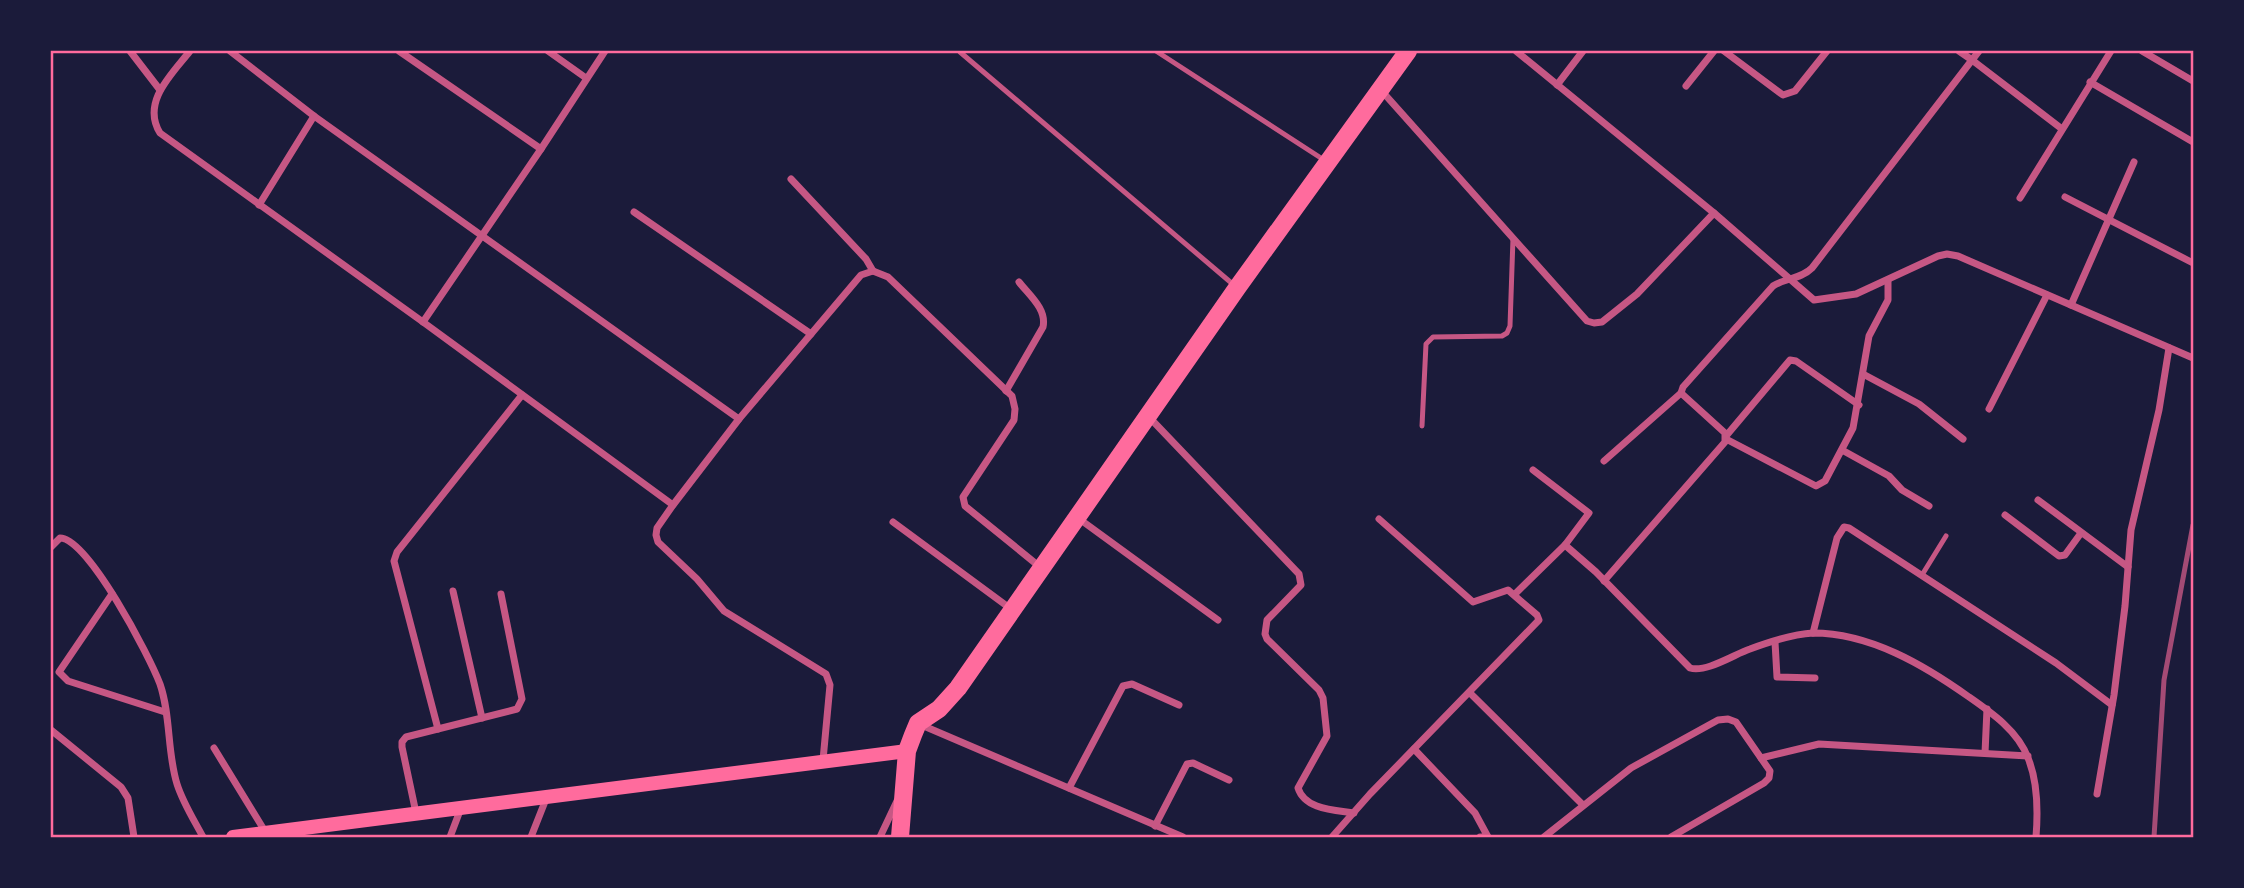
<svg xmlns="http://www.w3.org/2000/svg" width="2244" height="888" font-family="'IBM Plex Sans',sans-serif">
	<rect width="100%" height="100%" fill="#1b1b3a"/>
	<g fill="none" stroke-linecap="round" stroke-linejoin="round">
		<!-- service -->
		<g stroke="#c65784" stroke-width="5">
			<path d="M1156 51 1324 160"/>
			<path d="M960 52 1235 286"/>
			<path d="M1422 426 1426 344 1433 337 1502 336 1507 333 1510 326 1513 238"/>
			<path d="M1922 575 1946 536"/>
		</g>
		<!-- minor -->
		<g stroke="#c65784" stroke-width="7">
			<path d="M130 51 160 90"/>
			<path d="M190 51C172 74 141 102 160 133L423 322 673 505"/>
			<path d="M230 51 314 116 739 419"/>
			<path d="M399 51 541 149"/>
			<path d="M548 51 586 78"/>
			<path d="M1516 51 1714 213 1814 300 1856 294 1938 256 1947 254 1958 256 2193 358"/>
			<path d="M1724 51 1783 95 1795 91 1827 51"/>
			<path d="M1979 51 1972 60 2062 129"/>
			<path d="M2142 51 2193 81"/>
			<path d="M2090 82 2193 142"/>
			<path d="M1557 85 1583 51"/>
			<path d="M1686 86 1714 51"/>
			<path d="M1380 89 1587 321 1594 323 1602 322 1637 294 1714 213"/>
			<path d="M791 179 866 259 873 271"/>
			<path d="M2065 197 2193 263"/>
			<path d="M2020 198 2111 51"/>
			<path d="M259 205 314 116"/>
			<path d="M634 212 811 334"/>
			<path d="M2071 305 2134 162"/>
			<path d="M423 322 541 149 605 51"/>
			<path d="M1863 374 1919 404 1963 439"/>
			<path d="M1006 391 1043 327C1047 309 1029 295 1019 282"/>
			<path d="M1989 409 2047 295"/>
			<path d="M1149 417 1299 574 1301 585 1267 620 1265 634 1267 639 1319 690 1323 698 1327 736 1298 788C1305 810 1335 810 1354 813"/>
			<path d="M1726 436 1790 360 1796 361 1859 405"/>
			<path d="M1726 439 1816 486 1825 481 1853 428 1869 336 1888 300V280"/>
			<path d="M1842 450 1889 476 1902 490 1929 506"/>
			<path d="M1604 461 1681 393 1683 387 1773 286C1785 278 1801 279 1812 268L1972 60 1959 51"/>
			<path d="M2038 500 2128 567"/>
			<path d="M2005 515 2059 556 2065 555 2081 533"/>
			<path d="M1078 518 1218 620"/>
			<path d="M893 522 1011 609"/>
			<path d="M1565 545 1596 572 1690 668C1706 673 1735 654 1750 649 1769 642 1793 634 1813 633 1870 633 1924 665 1969 697 1992 713 2018 731 2028 758 2038 782 2038 812 2036 837"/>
			<path d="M51 547 60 538C88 538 150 657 160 684 171 716 167 752 177 784 183 803 194 820 203 837"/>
			<path d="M1604 581 1725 442V433L1681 393"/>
			<path d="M453 591 482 718"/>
			<path d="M112 594 59 672 68 681 165 712"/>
			<path d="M1515 594 1565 545 1589 513 1533 470"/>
			<path d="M1813 633 1837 538 1844 527 1849 528 2056 663 2112 705"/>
			<path d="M1775 642 1777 677 1815 678"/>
			<path d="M1470 693 1583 805"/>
			<path d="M919 724 1183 837"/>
			<path d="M438 729 394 561 397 552 522 395"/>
			<path d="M51 730 121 787 128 798 134 837"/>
			<path d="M214 748 266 833"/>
			<path d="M1414 749 1475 813 1488 837H1480"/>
			<path d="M1985 753 1987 709"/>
			<path d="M1761 758 1819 744 2028 756"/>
			<path d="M823 760 830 685 826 674 724 611 697 579 658 542 656 535 657 528 673 505 739 419 861 275 873 271 888 277 1012 396 1015 409 1014 420 963 497 965 506 1040 567"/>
			<path d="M1069 788 1123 686 1132 684 1179 705"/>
			<path d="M2097 794 2114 695 2125 606 2131 530 2159 410 2169 348"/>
			<path d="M416 813 402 747V742L406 737 517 709 522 699 501 594"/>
			<path d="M1155 826 1187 764 1193 763 1229 780"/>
			<path d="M450 837 461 808"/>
			<path d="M531 837 546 799"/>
			<path d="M880 837 897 801"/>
			<path d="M1332 837 1370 794 1539 620 1537 615 1508 590 1473 602 1379 519"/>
			<path d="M1544 837 1631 768 1718 720 1728 719 1736 722 1770 771 1769 778 1764 783 1671 837"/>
		</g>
		<!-- secondary -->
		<path stroke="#ff6b9d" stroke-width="14" d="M233 837 907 751"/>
		<!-- trunk -->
		<path stroke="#ff6b9d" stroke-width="18" d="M900 837 907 751 913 735 918 723 939 709 958 688 1237 288 1408 51"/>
		<!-- rail -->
		<path stroke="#a44b75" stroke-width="5" d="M2154 837 2164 680 2193 525"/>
	</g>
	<!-- border -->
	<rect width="2244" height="888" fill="none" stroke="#1b1b3a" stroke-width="105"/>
	<rect x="52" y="52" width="2140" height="784" fill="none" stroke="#ff6b9d" stroke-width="2.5"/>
</svg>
